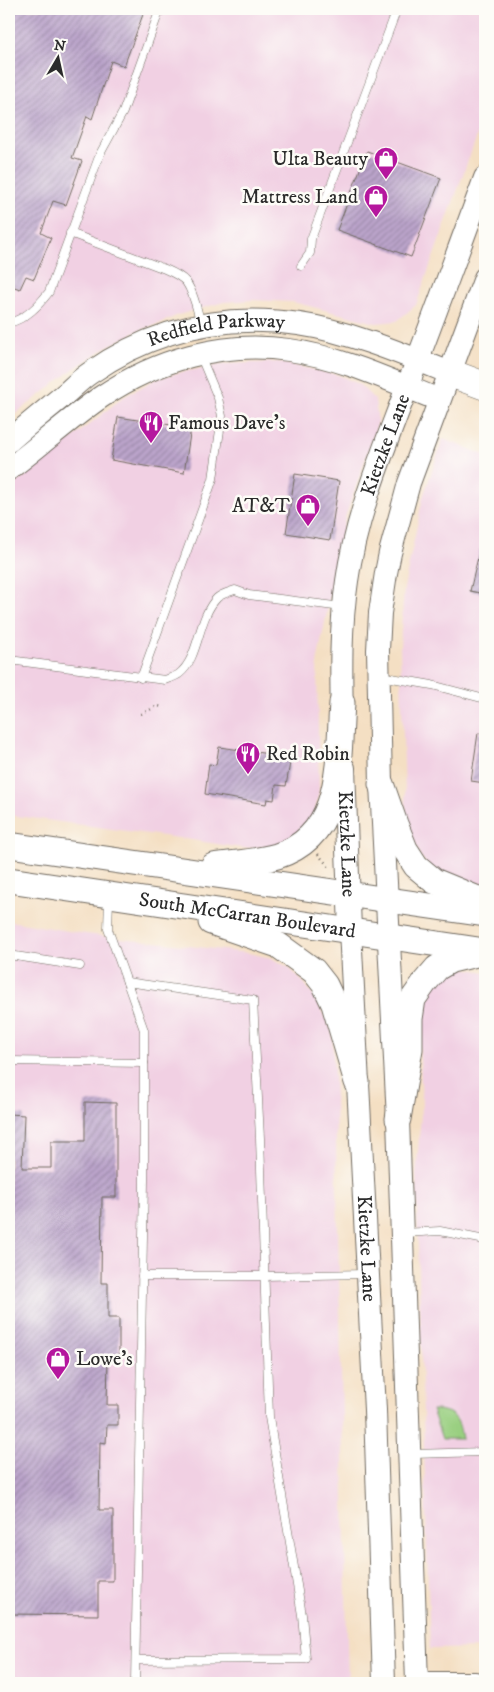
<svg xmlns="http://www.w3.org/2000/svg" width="494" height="1692" font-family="'IM FELL DW Pica',serif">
	<defs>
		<pattern id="building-hatch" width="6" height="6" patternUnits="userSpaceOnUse" patternTransform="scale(1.25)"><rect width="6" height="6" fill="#bba4cb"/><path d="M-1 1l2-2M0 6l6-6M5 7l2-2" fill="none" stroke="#9886a5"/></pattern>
	</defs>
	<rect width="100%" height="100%" fill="#fdfcf7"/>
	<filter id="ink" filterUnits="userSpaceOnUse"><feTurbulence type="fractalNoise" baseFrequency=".02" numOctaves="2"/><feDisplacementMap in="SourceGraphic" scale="10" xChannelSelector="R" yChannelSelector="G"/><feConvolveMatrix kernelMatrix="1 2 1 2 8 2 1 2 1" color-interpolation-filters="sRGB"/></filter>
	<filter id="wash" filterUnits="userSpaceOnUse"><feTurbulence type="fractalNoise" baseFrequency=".0096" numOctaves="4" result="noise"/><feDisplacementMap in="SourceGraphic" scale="20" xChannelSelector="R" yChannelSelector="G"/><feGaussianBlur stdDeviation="1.12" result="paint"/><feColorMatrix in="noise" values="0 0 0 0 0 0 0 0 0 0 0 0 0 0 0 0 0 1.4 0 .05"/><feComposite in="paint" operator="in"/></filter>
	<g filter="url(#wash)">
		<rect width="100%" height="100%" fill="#f4dfc3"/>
		<!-- built -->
		<g fill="#f1d0e3">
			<path d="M9 9H485V110L483 119 416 305 397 321 376 323 293 302 253 300 224 302 178 315 161 323 138 331 108 346 75 368 9 419Z"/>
			<path d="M278 362 338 375 359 384 375 400 378 422 345 518 317 663 319 792 315 812 300 833 274 847 242 848 186 839 9 815V489L122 398 156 379 177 373 225 364Z"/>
			<path d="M443 439 485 455V884L460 882 434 872 420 856 406 822 400 647 404 588 423 497Z"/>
			<path d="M9 921 86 934 248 953 271 958 288 967 304 983 318 1002 332 1030 335 1098 348 1683H9Z"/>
			<path d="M463 968 485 972V1648L430 1649 416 1175 422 1103 418 1018 425 995 443 974Z"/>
		</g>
		<!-- grass -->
		<path fill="#99cf80" stroke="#627d56" d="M432 1410C454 1410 459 1418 462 1439H442Z"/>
		<g id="blocks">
			<!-- building -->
			<g fill="url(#building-hatch)">
				<path d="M9 9H145L124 66 111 61 92 119 87 116 72 158 82 161 66 205 53 201 41 233 51 238 34 279 26 276 20 289 9 285Z"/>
				<path d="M367 151 441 178 411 257 337 230Z"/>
				<path d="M118 417 191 428 184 473 111 460Z"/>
				<path d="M295 474 339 481 330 540 286 533Z"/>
				<path d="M480 549H485V594L470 591Z"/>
				<path d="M478 733 485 734V783L471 781Z"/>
				<path d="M219 747 291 757 286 786 276 785 274 800 267 799 266 804 205 794 209 764 216 765Z"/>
				<path d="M85 1102 116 1103V1197H102L101 1283H108V1318H119V1356H108L107 1405H118V1425H107L106 1443 100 1442 99 1510H113V1581H98V1615L9 1614V1114L24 1115 22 1168H51V1141H85Z"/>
			</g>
		</g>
	</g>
	<g filter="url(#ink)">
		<use href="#blocks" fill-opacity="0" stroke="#716a60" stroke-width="1"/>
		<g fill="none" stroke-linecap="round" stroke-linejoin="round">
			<defs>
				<g id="lane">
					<path d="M70 233 165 269C172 272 181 276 186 282 194 293 197 310 201 324"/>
					<path d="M301 266 310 253 311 239 397 9"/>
					<path d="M9 323C27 318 38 306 49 292L100 154 123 112 160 9"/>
					<path d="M9 660 165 680C169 678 175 677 179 674 200 658 197 618 217 598 221 594 229 592 235 590L249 595 342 607"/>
					<path d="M380 676 432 685 485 699"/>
					<path d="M141 678 213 479 222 416 218 398 200 355"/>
					<path d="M109 899 108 929 144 1030V1181L135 1683"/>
					<path d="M9 955 80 966"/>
					<path d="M127 982 253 1000 260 1138 269 1417 302 1615 306 1659 136 1660"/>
					<path d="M9 1061 144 1063"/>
					<path d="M403 1233 440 1231 485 1240"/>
					<path d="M142 1276H264L365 1274"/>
					<path d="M412 1454 485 1452"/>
				</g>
				<g id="secondary">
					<path id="s1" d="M9 441C27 425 46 410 64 395 73 387 81 379 90 373 153 329 223 313 299 324 348 331 403 354 450 373"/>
					<path d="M9 469C40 446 69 419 101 397 156 360 223 340 289 350 341 357 391 381 439 400"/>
					<path id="s2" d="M342 721C341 674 340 627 347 581 356 515 383 452 406 390 433 320 459 249 485 178"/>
					<path id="s3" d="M344 768 350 930 375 1410 384 1683"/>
					<path d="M416 1683H475"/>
					<path d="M417 1683 398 1119 381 784 378 650 380 613 386 573 390 553 409 483 485 278"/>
				</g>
				<g id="primary">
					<path d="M381 784 395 824 405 849 416 866 434 881 485 902"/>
					<path d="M9 845 485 914"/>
					<path d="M213 866C234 863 256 862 277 856 344 835 338 760 342 703"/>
					<path id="s4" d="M9 880 485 951"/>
					<path d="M211 922 278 945 314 971 325 985 334 1004 357 1082"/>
					<path d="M398 1119 410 1049V1019L413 999 425 982 437 968 451 960 476 954"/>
				</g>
				<path id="highway" d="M450 373 485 386"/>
			</defs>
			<!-- lane casing -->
			<use href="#lane" stroke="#716a60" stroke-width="9"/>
			<!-- secondary casing -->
			<use href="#secondary" stroke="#716a60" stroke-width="24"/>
			<!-- primary casing -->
			<use href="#primary" stroke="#716a60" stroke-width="27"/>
			<!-- highway casing -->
			<use href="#highway" stroke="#716a60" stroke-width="29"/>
			<!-- path -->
			<g stroke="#716a60" stroke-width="2.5" stroke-dasharray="1 4" stroke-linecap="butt">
				<path d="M141 714 158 706 162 707"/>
				<path d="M318 854 329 867"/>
			</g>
			<!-- lane -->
			<use href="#lane" stroke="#fff" stroke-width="8"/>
			<!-- secondary -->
			<use href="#secondary" stroke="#fff" stroke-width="22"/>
			<!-- primary -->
			<use href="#primary" stroke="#fff" stroke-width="25"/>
			<!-- highway -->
			<use href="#highway" stroke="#fff" stroke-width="28"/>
		</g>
	</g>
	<!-- icons -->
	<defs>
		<symbol id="shop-pin" viewBox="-11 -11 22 30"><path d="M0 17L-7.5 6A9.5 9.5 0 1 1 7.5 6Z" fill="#b5179e" stroke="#fdfcf7"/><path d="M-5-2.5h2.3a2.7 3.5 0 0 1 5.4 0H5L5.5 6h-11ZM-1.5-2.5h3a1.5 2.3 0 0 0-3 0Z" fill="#fff"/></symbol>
		<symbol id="restaurant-pin" viewBox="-11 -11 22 30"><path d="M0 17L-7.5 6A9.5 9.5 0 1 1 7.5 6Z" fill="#b5179e" stroke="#fdfcf7"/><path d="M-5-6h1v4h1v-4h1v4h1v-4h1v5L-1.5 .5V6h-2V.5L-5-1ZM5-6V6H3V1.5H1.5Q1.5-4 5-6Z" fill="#fff"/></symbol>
	</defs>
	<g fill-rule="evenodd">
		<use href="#shop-pin" x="372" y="145" width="28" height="38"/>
		<use href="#shop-pin" x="362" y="183" width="28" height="38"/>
		<use href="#restaurant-pin" x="137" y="409" width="28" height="38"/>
		<use href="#shop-pin" x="294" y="492" width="28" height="38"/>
		<use href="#restaurant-pin" x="234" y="740" width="28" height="38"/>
		<use href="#shop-pin" x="44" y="1345" width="28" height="38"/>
	</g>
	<g text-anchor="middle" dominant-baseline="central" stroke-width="5" stroke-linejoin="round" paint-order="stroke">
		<!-- poi labels -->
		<g font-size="20" fill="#2b2b2b" stroke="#fdfcf7" text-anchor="end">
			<text x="368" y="159">Ulta Beauty</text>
			<text x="358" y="197">Mattress Land</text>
			<text x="168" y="423" text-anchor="start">Famous Dave's</text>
			<text x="290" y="506">AT&amp;T</text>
			<text x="266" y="754" text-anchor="start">Red Robin</text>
			<text x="76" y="1359" text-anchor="start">Lowe's</text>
		</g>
		<!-- street labels -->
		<g font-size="20" fill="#2b2b2b" stroke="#fdfcf7">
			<text stroke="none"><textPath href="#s1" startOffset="242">Redfield Parkway</textPath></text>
			<text stroke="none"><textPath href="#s2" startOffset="282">Kietzke Lane</textPath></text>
			<text stroke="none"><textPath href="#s3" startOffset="76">Kietzke Lane</textPath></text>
			<text stroke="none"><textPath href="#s4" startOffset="241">South McCarran Boulevard</textPath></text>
			<text stroke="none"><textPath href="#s3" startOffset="481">Kietzke Lane</textPath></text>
		</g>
	</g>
	<!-- margin -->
	<rect width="494" height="1692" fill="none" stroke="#fdfcf7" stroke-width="30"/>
	<!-- north arrow -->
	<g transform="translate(58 58) rotate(9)" stroke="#fdfcf7" stroke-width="4" paint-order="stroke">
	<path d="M0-4L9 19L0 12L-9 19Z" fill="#2b2b2b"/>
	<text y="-8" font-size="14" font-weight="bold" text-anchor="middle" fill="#2b2b2b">N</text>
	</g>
</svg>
